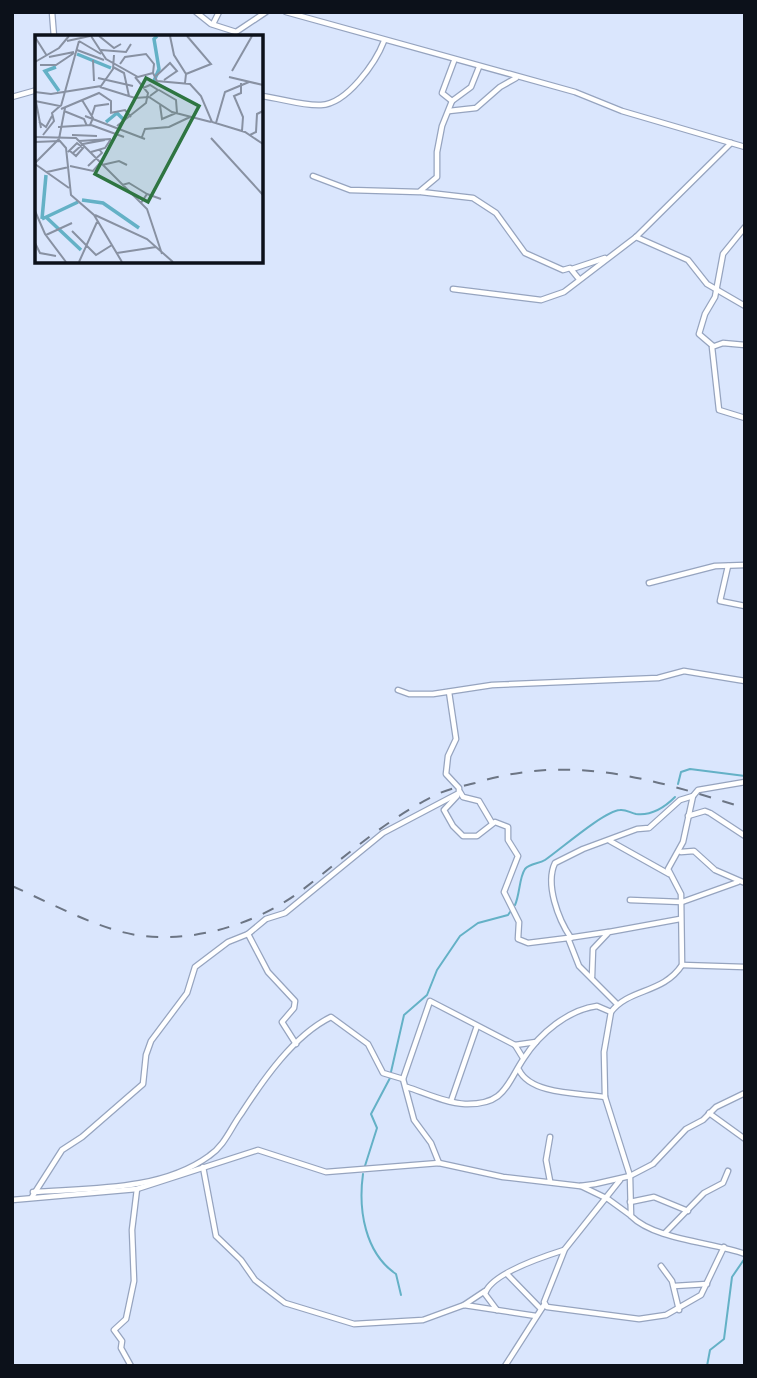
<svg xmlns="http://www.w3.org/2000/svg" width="757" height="1378" font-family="Lato,sans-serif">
	<rect width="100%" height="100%" fill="#dae6fd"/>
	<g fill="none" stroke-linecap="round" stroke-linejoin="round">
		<!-- stream -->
		<g stroke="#64b1c6" stroke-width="2">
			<path d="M678 784 681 772 690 769 745 776"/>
			<path d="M515 905C520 894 519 878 525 869 530 863 539 864 545 860 561 849 604 811 620 810 625 809 631 813 636 814 652 816 665 807 675 797"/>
			<path d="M391 1072 404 1015 427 995 437 970 460 936 478 923 508 915 510 912"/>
			<path d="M364 1169 377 1128 371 1114 390 1078"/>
			<path d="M363 1174C358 1210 365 1253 396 1274L401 1295"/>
			<path d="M707 1366 710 1350 724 1339 732 1277 745 1258"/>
		</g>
		<defs>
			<g id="minor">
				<path d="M52 12 54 37"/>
				<path d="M196 12 211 24 236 32 266 12"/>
				<path d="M286 12 575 92 622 111 745 147"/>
				<path d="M213 24 219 12"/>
				<path d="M261 96C280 98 302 106 321 105 347 104 376 62 384 41"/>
				<path d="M12 97 37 90"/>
				<path d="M452 101 442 93 454 61"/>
				<path d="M449 111 476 108 500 87 516 78"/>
				<path d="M313 176 350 190 419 192 437 177V152L442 126 452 101 471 87 479 67"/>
				<path d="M421 192 473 198 496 213 525 253 563 270 570 268 579 279"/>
				<path d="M636 237 688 260 707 284 745 306"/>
				<path d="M572 269 605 258"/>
				<path d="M453 289 541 300 564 292 636 237 731 143"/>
				<path d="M745 345 723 343 712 347 719 410 745 418"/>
				<path d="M713 346 699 334 705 314 715 297 723 254 745 227"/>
				<path d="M728 566 720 601 745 606"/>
				<path d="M649 583 715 566 745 565"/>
				<path d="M398 690 409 694H433L492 685 658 678 684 671 745 681"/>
				<path d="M745 782 698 790 693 796 683 842 668 869 681 894 682 965C663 994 629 988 611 1012L604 1052 605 1097 630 1176 631 1216C655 1240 712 1242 745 1254"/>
				<path d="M460 792 463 797 479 801 492 823"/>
				<path d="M457 796 444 810 453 826 463 836H477L495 822 508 827V840L518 856 504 892 519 922 518 939 528 943 568 938 579 966 617 1004"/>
				<path d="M688 816 705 811 710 813 745 836"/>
				<path d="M610 841 669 874"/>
				<path d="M681 852 694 851 715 870 745 883"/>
				<path d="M630 900 682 902 738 882"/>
				<path d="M248 934 268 972 295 1001 294 1008 282 1022 296 1044"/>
				<path d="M568 938 608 932"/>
				<path d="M571 938C558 919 545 884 555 863L583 849 637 829 649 828 680 800 693 796"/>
				<path d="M682 965 745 967"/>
				<path d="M592 977 593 949 609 932 680 919"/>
				<path d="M515 1045 536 1042"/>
				<path d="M519 1070C531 1095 581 1093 605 1097"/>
				<path d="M403 1079 430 1001 515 1045 523 1058"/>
				<path d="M407 1087C425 1093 446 1103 465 1104 505 1105 506 1085 524 1058 540 1033 568 1010 597 1006L611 1012"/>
				<path d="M451 1101 477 1026"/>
				<path d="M709 1113 745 1139"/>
				<path d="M550 1137 546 1160 550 1181"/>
				<path d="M203 1167 216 1236 241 1260 255 1280 285 1303 354 1324 423 1320 464 1305 536 1316"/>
				<path d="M620 1180 565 1249 544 1302 547 1307 639 1319 666 1315 701 1295 724 1247"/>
				<path d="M581 1186 608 1199 630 1215"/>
				<path d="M33 1192C90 1188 161 1191 209 1156 225 1145 230 1129 241 1114 263 1080 294 1035 331 1017L368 1044 383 1073 403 1079 414 1120 431 1143 439 1163"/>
				<path d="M32 1197 62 1150 82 1137 143 1084 146 1055 151 1041 187 993 195 967 228 942 248 934 266 919 285 913 383 833 459 793V788L446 774 448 756 456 739 449 692"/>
				<path d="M12 1200 137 1189 258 1150 326 1172 439 1163 503 1177 580 1186 595 1184 630 1176 653 1164 686 1129 703 1120 716 1107 745 1093"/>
				<path d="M630 1202 654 1197 688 1211"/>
				<path d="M665 1233 704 1193 723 1183 728 1171"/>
				<path d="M661 1266 672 1281 679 1310"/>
				<path d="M507 1274 541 1309"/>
				<path d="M674 1286 707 1284"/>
				<path d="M464 1305 485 1291"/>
				<path d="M497 1310 485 1294C490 1274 545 1256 564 1250"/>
				<path d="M131 1366 121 1348 122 1341 114 1330 126 1319 134 1281 132 1230 137 1189"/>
				<path d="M505 1366 544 1305"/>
			</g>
		</defs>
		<!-- minor casing -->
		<use href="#minor" stroke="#96a4bf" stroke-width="7"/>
		<!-- minor -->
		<use href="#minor" stroke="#fff" stroke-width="4.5"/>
		<!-- rail -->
		<path stroke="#6c7584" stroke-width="2" stroke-dasharray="12 12" stroke-linecap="butt" d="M12 886C46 901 79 919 115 930 176 949 251 928 301 891 346 856 387 818 440 793 451 788 464 786 475 783 572 753 652 779 745 808"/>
	</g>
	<!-- overview -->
	<g transform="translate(35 35)">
		<rect width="228" height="228" fill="#dae6fd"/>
		<path fill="none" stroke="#64b1c6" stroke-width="3.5" d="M42 19 76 33M21 32 10 36 24 56M119 46 124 34 119 4 122 1M71 87 82 78 89 85M47 165 68 168 104 193M12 183 46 215M7 184 11 140M7 184 43 167"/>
		<path fill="none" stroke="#8891a2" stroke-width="2" d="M56 1 71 24 103 42 118 38 122 46 155 49 166 61 177 87 210 97 228 109M64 1 79 13 86 9M135 1 139 20 151 39 150 48M0 2 12 21M32 6 55 1M44 6 66 19M42 15 69 25M66 15 91 17 96 9M14 22 39 17M58 25 59 46M0 27 24 13 34 1M85 29 90 22 111 19 119 29 118 38M5 30H21L39 18M78 32 89 38 94 61M197 36 217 1M151 39 176 29 152 1M121 41 135 28 142 36 129 45M194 42 228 50M63 43 98 51M206 48V58L199 61 208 82 207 96M65 52 100 63 114 62 137 77 176 87M108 53 115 50 123 55 115 61M124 55 141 65 142 78M0 57 16 59 66 51 78 34 79 20M0 66 25 71 17 78 19 86 8 100M1 67 6 93M125 70 127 84 141 78M26 71 44 6M26 74 64 58 76 66V78M29 76 49 84 52 91M75 78 90 75 96 82M57 80 60 71 74 69M50 81 110 104M4 87 11 92 17 81M181 88 190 57 214 47M56 90 89 102M82 91 111 68 113 58 100 42M23 92 55 90 58 83 47 65M37 100 62 101M215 100 221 97 222 79 228 76M0 102 41 103 112 174 127 219M107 102 110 94 134 92 155 82M176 103 228 160M44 106 76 104M0 107 25 106 31 113 36 160 59 180 87 227M33 117 42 108 48 113 41 121 35 116M56 117 70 113 76 104M38 118 48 109 70 105M0 128 24 104 30 73M0 129 34 153M67 130 84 126 92 130M35 131 58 136 65 128M53 131 67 118 64 114M12 137 34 132M87 150 94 148 112 159M106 168 112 159 126 164M0 176 10 199 31 227M60 180 112 204 138 227M37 196 61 220 77 210M11 200 37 188M0 208 5 218 21 221M82 218 121 212M44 227 62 187"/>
		<path fill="#2e7541" fill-opacity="0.15" stroke="#2e7541" stroke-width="3.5" d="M111 43 164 71 113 167 60 139Z"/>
		<rect width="228" height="228" fill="none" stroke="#0c111a" stroke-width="3.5"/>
	</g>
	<!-- border -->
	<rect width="757" height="1378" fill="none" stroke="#0c111a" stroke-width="28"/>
</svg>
